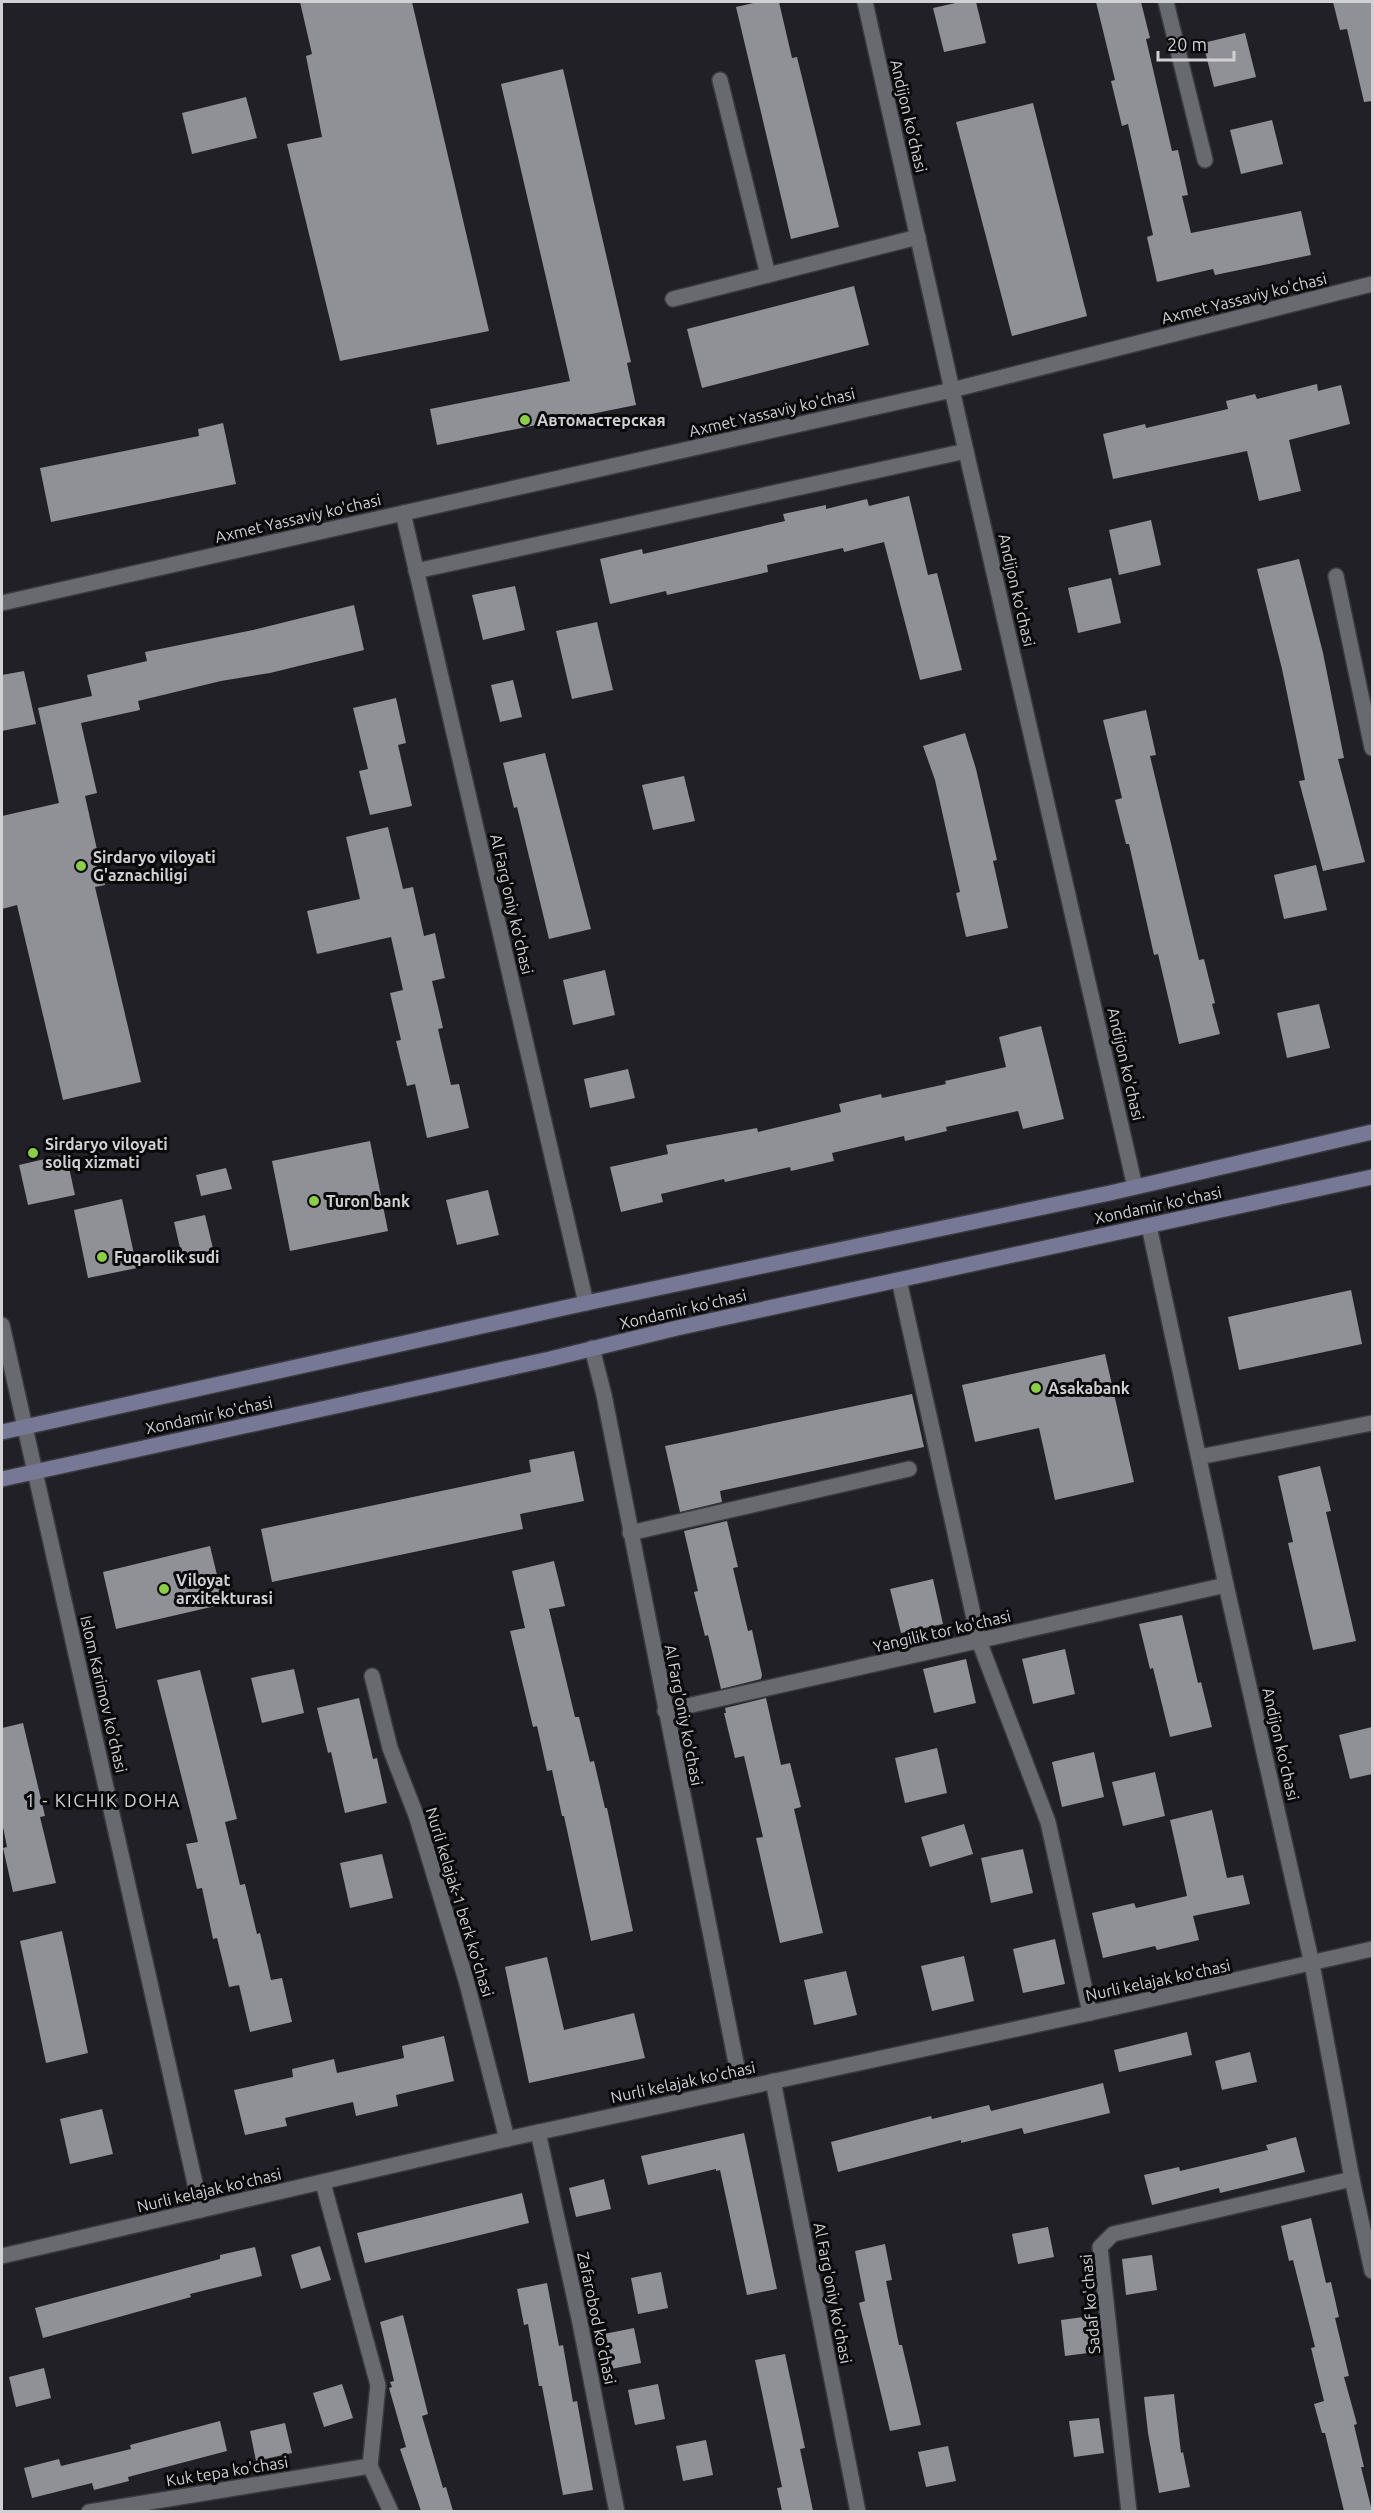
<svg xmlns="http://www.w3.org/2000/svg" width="1374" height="2513" font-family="Ubuntu,sans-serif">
	<rect width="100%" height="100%" fill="#202026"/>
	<!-- building -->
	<g fill="#909097">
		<path d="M300 2H412L489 331 340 361 287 144 322 137 306 56 312 54Z"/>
		<path d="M758 2H779L792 58 797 57 839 227 791 239 736 7Z"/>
		<path d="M960 2H976L986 43 944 52 933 8Z"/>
		<path d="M1096 2H1141L1150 38 1146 39 1172 151 1178 150 1188 195 1182 196 1191 233 1301 211 1311 255 1215 275 1213 269 1157 282 1147 237 1153 235 1128 124 1122 126 1111 81 1115 80Z"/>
		<path d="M1333 2H1372V101L1364 102 1347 29 1340 30Z"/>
		<path d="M1245 33 1256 77 1214 87 1203 43Z"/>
		<path d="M563 69 631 362 627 363 636 405 437 445 430 409 570 381 501 84Z"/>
		<path d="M246 97 257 138 192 154 182 113Z"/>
		<path d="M1033 103 1087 316 1012 336 956 122Z"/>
		<path d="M1272 120 1283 164 1241 174 1230 130Z"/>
		<path d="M854 286 869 345 702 388 687 329Z"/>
		<path d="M1317 384 1318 391 1341 385 1350 424 1289 440 1301 491 1259 501 1247 451 1113 479 1103 434 1145 424 1146 428 1228 409 1226 401 1255 394 1257 399Z"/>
		<path d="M223 423 236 484 51 522 40 468 199 436 198 429Z"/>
		<path d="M909 496 928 575 937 573 962 670 920 680 884 542 844 552 843 548 767 565 768 572 667 595 666 591 610 604 600 559 642 549 643 554 785 521 783 514 826 505V509L867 499 869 506Z"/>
		<path d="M1151 520 1161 565 1119 575 1109 530Z"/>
		<path d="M1299 559 1323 653 1344 758 1338 759 1365 862 1323 871 1299 781 1305 780 1282 669 1257 569Z"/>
		<path d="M1111 578 1121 623 1078 633 1068 588Z"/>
		<path d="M515 586 525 630 483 640 472 595Z"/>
		<path d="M354 605 364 650 270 673 221 681 138 701 140 710 81 723 97 793 85 796 105 885 95 887 141 1082 63 1100 17 905 2 909V816L59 803 38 708 92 696 87 675 147 661 145 652 253 630Z"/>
		<path d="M597 622 613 690 572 699 556 631Z"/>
		<path d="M24 671 36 724 2 731V675Z"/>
		<path d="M513 680 522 717 500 722 491 685Z"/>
		<path d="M396 698 406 743 398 745 412 806 370 815 359 771 368 769 353 708Z"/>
		<path d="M1146 710 1156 755 1150 756 1199 960 1204 959 1215 1003 1212 1004 1220 1034 1179 1044 1158 954 1154 955 1129 844H1126L1115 800 1122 798 1103 720Z"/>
		<path d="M965 733 976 769 997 860 993 861 1008 928 966 937 956 893 960 892 935 780 923 746Z"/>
		<path d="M545 753 591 929 549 939 517 807 514 808 503 763Z"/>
		<path d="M684 776 695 821 653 830 642 785Z"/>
		<path d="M388 827 403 889 413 887 424 936 435 933 445 978 432 981 443 1028 438 1029 451 1085 459 1084 469 1128 427 1138 415 1084 407 1086 396 1041 401 1040 390 993 403 990 391 937 317 954 307 911 360 899 346 837Z"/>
		<path d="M1316 865 1327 910 1284 919 1274 875Z"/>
		<path d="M605 970 615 1015 573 1025 563 980Z"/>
		<path d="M1319 1004 1330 1048 1287 1058 1277 1013Z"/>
		<path d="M1041 1026 1064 1119 1023 1129 1018 1111 946 1127 947 1131 905 1141 904 1136 832 1153 834 1161 791 1171 790 1167 725 1182 724 1179 661 1194 663 1202 621 1212 610 1167 668 1154 666 1145 757 1128 758 1132 841 1112 839 1104 881 1094 882 1098 946 1084 945 1081 1006 1067 999 1037Z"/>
		<path d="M628 1069 635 1098 590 1108 584 1079Z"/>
		<path d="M370 1141 388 1231 290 1251 272 1161Z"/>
		<path d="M66 1154 75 1195 28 1205 19 1165Z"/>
		<path d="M226 1168 232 1189 201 1196 196 1175Z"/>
		<path d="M488 1190 499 1235 457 1245 446 1200Z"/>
		<path d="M122 1199 137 1268 88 1278 74 1210Z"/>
		<path d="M205 1215 215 1257 184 1265 174 1222Z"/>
		<path d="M1351 1290 1362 1344 1239 1370 1228 1317Z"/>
		<path d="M1105 1354 1134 1482 1055 1500 1039 1428 975 1442 962 1385Z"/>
		<path d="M912 1394 924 1447 720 1491 722 1502 680 1512 665 1446Z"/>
		<path d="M574 1451 584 1501 520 1514 523 1529 272 1582 261 1529 531 1472 529 1460Z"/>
		<path d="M1320 1466 1331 1511 1326 1512 1356 1641 1313 1650 1288 1543 1293 1542 1278 1476Z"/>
		<path d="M727 1521 738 1567 733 1568 748 1631 752 1630 762 1675 761 1679 721 1689 708 1635 705 1636 694 1592 698 1591 684 1531Z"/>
		<path d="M210 1546 224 1604 116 1629 103 1572Z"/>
		<path d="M554 1561 565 1606 549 1609 575 1717H579L590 1762 594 1761 605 1808H607L633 1931 591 1941 564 1816H562L552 1770 547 1771 537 1726 533 1727 510 1631 525 1628 512 1571Z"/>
		<path d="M933 1579 943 1624 901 1633 890 1589Z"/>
		<path d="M1182 1615 1198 1683 1201 1682 1212 1727 1170 1737 1153 1668 1150 1669 1139 1624Z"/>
		<path d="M1065 1649 1075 1694 1033 1704 1022 1659Z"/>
		<path d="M966 1659 976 1703 934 1713 923 1669Z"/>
		<path d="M294 1669 304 1713 262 1723 251 1678Z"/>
		<path d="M200 1670 237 1819 225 1822 240 1885 245 1884 257 1934 260 1933 271 1980 282 1978 292 2022 250 2032 239 1985 229 1987 217 1938 213 1939 202 1888 197 1889 186 1844 198 1842 157 1680Z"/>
		<path d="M359 1698 373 1759 377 1758 387 1803 345 1813 331 1752 328 1753 317 1708Z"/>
		<path d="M766 1698 781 1765 790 1763 801 1807 794 1809 823 1933 780 1943 756 1838 763 1837 744 1756 735 1758 724 1713H726L725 1708Z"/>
		<path d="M23 1723 45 1816 40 1817 56 1883 13 1892 3 1848 7 1847 2 1822V1728Z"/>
		<path d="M1372 1727V1774L1350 1779 1339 1735Z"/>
		<path d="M937 1748 947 1793 905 1803 895 1758Z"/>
		<path d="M1094 1752 1104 1797 1062 1807 1052 1762Z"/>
		<path d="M1155 1772 1165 1816 1123 1826 1112 1782Z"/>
		<path d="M1212 1810 1227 1878 1243 1875 1250 1904 1193 1916 1199 1940 1157 1950 1155 1946 1103 1958 1092 1913 1134 1903 1136 1908 1187 1896 1170 1820Z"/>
		<path d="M964 1824 973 1854 930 1867 921 1837Z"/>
		<path d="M1023 1849 1033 1893 991 1903 981 1858Z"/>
		<path d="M382 1854 393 1898 350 1908 340 1863Z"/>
		<path d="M62 1931 88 2053 46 2063 20 1941Z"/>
		<path d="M1055 1939 1065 1984 1023 1993 1013 1949Z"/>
		<path d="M964 1956 974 2001 932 2011 921 1966Z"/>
		<path d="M547 1957 564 2030 634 2013 645 2058 529 2083 505 1967Z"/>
		<path d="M846 1971 857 2015 814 2025 804 1980Z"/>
		<path d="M1187 2032 1192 2055 1119 2072 1114 2050Z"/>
		<path d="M444 2036 454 2081 396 2095 398 2106 356 2116 353 2102 285 2118 287 2126 245 2135 234 2090 293 2077 292 2069 334 2059 337 2073 404 2058 402 2046Z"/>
		<path d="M1250 2052 1257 2082 1222 2090 1215 2061Z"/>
		<path d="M1103 2083 1110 2113 1024 2134 1022 2128 961 2143V2140L838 2172 831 2142 931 2116 932 2119 989 2105 991 2111Z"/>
		<path d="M102 2109 113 2154 70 2164 60 2119Z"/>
		<path d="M744 2133 777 2289 747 2295 720 2170 716 2171V2169L648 2185 641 2156Z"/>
		<path d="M1296 2137 1305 2172 1220 2193 1219 2188 1152 2205 1144 2175 1179 2167 1180 2171 1268 2150 1266 2145Z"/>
		<path d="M604 2179 611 2209 576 2217 569 2188Z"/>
		<path d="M522 2193 529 2223 365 2263 357 2233Z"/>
		<path d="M1311 2218 1326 2283 1331 2282 1339 2317 1335 2318 1349 2376 1344 2377 1357 2424 1354 2425 1364 2467H1361L1372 2511H1344L1325 2433H1322L1314 2404 1324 2401 1311 2348 1315 2347 1293 2260 1289 2261 1281 2226Z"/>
		<path d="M1048 2227 1054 2257 1018 2264 1012 2234Z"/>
		<path d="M885 2244 892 2280 886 2281 899 2345H902L921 2425 890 2431 859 2303 865 2301 855 2251Z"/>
		<path d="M320 2246 331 2280 301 2289 291 2255Z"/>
		<path d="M255 2247 262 2276 190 2294 191 2297 43 2338 35 2308 220 2259V2255Z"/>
		<path d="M1152 2255 1157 2290 1126 2295 1122 2259Z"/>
		<path d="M661 2272 668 2308 638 2314 631 2278Z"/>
		<path d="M547 2283 559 2346 563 2345 573 2402 577 2401 593 2490 563 2495 542 2386H539L528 2324 524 2325 517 2289Z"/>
		<path d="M403 2315 428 2414 422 2416 443 2488 446 2487 453 2511H421L400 2449 406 2447 389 2388 392 2387 390 2382 394 2381 380 2322Z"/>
		<path d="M1091 2316 1096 2352 1065 2356 1061 2320Z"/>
		<path d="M634 2328 641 2363 611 2369 604 2334Z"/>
		<path d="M785 2354 805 2448 800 2449 813 2511H782L777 2488 782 2487 755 2360Z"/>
		<path d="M44 2368 51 2398 16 2407 9 2377Z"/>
		<path d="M342 2384 353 2418 324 2427 313 2393Z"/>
		<path d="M658 2384 665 2419 635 2425 628 2390Z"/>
		<path d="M1174 2394 1181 2453 1183 2452 1190 2487 1159 2493 1148 2433 1144 2397Z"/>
		<path d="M1099 2418 1104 2453 1074 2457 1069 2421Z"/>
		<path d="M220 2421 227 2451 128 2477 129 2481 94 2490 92 2483 32 2498 24 2468 59 2459 61 2466 131 2449 130 2445Z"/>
		<path d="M285 2423 292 2453 256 2461 250 2431Z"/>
		<path d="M706 2440 713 2475 683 2481 676 2446Z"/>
		<path d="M948 2446 956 2481 926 2487 918 2452Z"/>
	</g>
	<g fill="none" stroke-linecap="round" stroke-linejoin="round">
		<defs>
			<g id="lane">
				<path d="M1199 1457 1372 1423"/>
				<path d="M630 1533 909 1469"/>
			</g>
			<g id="street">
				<path d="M865 2 952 390 1135 1187"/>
				<path d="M1166 2 1205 160"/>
				<path d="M720 80 768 275"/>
				<path d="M673 299 918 237"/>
				<path d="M403 513 586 1303"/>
				<path d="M416 571 966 451"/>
				<path d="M1336 576 1372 748"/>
				<path d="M2 603 952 390 1372 284"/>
				<path d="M1149 1226 1226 1585 1312 1964 1352 2179 1372 2271"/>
				<path d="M899 1280 979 1641 1048 1822 1090 2013"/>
				<path d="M2 1325 201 2210"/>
				<path d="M592 1348 604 1395 741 2088"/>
				<path d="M372 1676 390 1748 416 1815 466 1980 507 2139"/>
				<path d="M665 1711 1226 1585"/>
				<path d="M773 2081 858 2512"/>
				<path d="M538 2132 580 2323 617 2512"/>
				<path d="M323 2183 378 2385 370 2466 391 2512"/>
				<path d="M2 2256 507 2139 1090 2013 1372 1949"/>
				<path d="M89 2512 370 2466"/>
				<path d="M1129 2512 1100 2247 1113 2234 1352 2179"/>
			</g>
			<g id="secondary">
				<path d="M2 1432 586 1303 1110 1193 1372 1132"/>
				<path d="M2 1479 550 1359 677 1328 1372 1177"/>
			</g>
		</defs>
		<!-- lane casing -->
		<use href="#lane" stroke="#393a3f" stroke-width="18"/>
		<!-- street casing -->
		<use href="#street" stroke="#393a3f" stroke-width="18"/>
		<!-- secondary casing -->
		<use href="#secondary" stroke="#393a3f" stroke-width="18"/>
		<!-- lane -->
		<use href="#lane" stroke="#696a70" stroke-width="15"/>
		<!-- street -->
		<use href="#street" stroke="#696a70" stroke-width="15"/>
		<!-- secondary -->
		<use href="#secondary" stroke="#767896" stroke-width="15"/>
	</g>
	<!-- markers -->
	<g fill="#8cce45" stroke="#0a0a0c" stroke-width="2">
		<circle cx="525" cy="420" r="6"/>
		<circle cx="81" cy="866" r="6"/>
		<circle cx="33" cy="1153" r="6"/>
		<circle cx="314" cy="1201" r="6"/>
		<circle cx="102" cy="1257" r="6"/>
		<circle cx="1036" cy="1388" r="6"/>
		<circle cx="164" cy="1589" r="6"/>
	</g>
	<g text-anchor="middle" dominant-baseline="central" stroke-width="6" stroke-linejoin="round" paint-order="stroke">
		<!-- street labels -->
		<g font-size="16" fill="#d1d1d5" stroke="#0a0a0c">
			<text transform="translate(909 116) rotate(77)">Andijon ko'chasi</text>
			<text transform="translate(1244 298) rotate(-14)">Axmet Yassaviy ko'chasi</text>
			<text transform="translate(772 412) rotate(-13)">Axmet Yassaviy ko'chasi</text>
			<text transform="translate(298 518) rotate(-13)">Axmet Yassaviy ko'chasi</text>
			<text transform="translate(1017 590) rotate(77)">Andijon ko'chasi</text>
			<text transform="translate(512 904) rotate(77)">Al Farg'oniy ko'chasi</text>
			<text transform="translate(1126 1064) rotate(77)">Andijon ko'chasi</text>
			<text transform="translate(1158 1205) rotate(-12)">Xondamir ko'chasi</text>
			<text transform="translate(683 1309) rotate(-13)">Xondamir ko'chasi</text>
			<text transform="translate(209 1415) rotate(-12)">Xondamir ko'chasi</text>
			<text transform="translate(942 1631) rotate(-13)">Yangilik tor ko'chasi</text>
			<text transform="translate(104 1694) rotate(77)">Islom Karimov ko'chasi</text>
			<text transform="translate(684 1715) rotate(79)">Al Farg'oniy ko'chasi</text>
			<text transform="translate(1281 1744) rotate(77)">Andijon ko'chasi</text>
			<text transform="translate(460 1902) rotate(73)">Nurli kelajak-1 berk ko'chasi</text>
			<text transform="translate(1158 1980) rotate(-12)">Nurli kelajak ko'chasi</text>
			<text transform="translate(683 2082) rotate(-12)">Nurli kelajak ko'chasi</text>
			<text transform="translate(209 2190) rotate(-13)">Nurli kelajak ko'chasi</text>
			<text transform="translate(833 2293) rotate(79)">Al Farg'oniy ko'chasi</text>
			<text transform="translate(1090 2304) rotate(-95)">Sadaf ko'chasi</text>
			<text transform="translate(597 2318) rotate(78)">Zafarobod ko'chasi</text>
			<text transform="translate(227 2471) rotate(-9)">Kuk tepa ko'chasi</text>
		</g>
		<!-- poi labels -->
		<g font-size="16" font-weight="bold" fill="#d1d1d5" stroke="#0a0a0c" text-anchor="start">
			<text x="537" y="420">Автомастерская</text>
			<text x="93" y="857">Sirdaryo viloyati<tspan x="93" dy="18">G'aznachiligi</tspan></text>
			<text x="45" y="1144">Sirdaryo viloyati<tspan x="45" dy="18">soliq xizmati</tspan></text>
			<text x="326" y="1201">Turon bank</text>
			<text x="114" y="1257">Fuqarolik sudi</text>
			<text x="1048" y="1388">Asakabank</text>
			<text x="176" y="1580">Viloyat<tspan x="176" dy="18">arxitekturasi</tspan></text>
		</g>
		<!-- neighbourhood labels -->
		<g font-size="18" letter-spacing="1.5" fill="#d1d1d5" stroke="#0a0a0c">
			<text x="103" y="1800">1 - KICHIK DOHA</text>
		</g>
	</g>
	<!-- border -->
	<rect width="1374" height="2513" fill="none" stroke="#d1d1d5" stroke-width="6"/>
	<!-- scale -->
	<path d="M1158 51v9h76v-9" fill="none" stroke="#d1d1d5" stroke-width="3"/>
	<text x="1167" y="51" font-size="18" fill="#d1d1d5" stroke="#0a0a0c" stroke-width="4.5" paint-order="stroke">20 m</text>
</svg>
